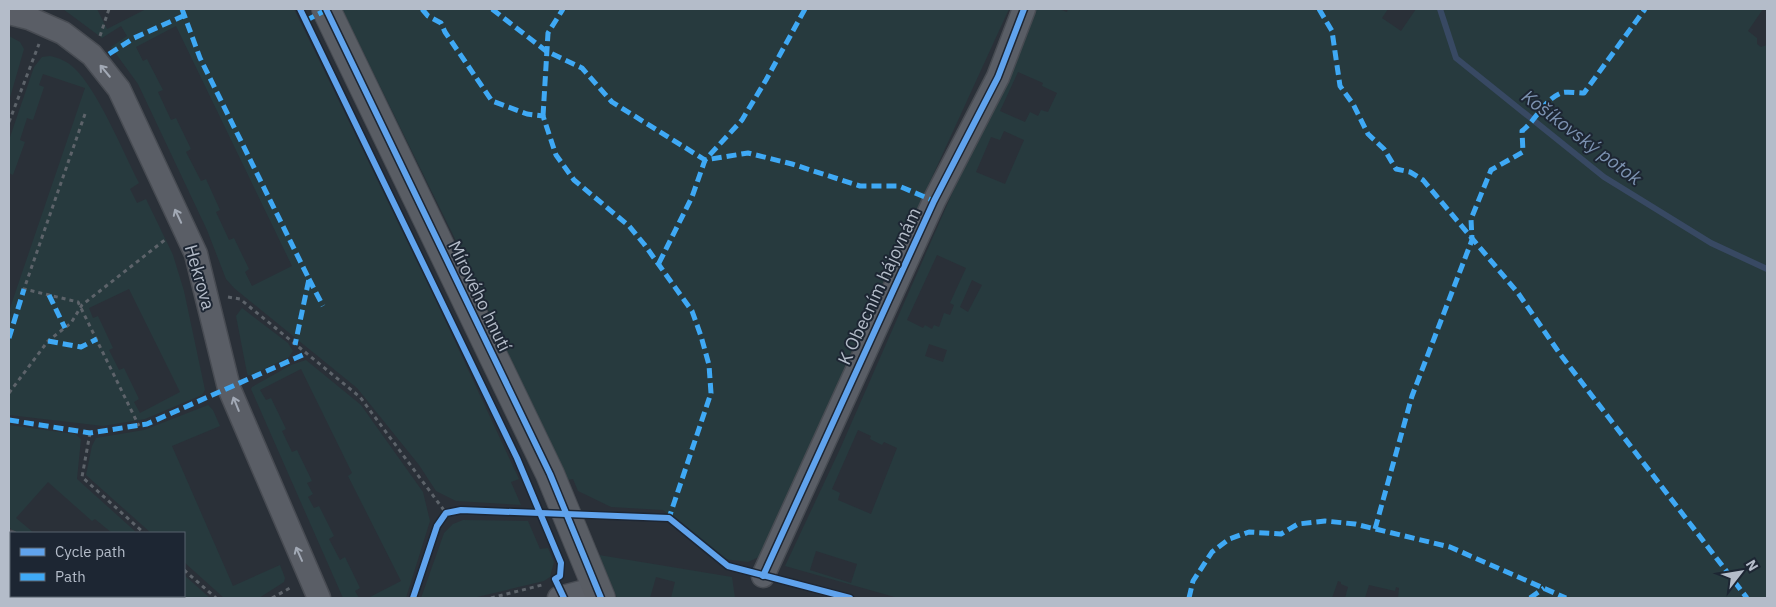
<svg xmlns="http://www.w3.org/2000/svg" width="1776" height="607" font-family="'IBM Plex Sans',sans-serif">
	<rect width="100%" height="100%" fill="#2a3038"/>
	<!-- green -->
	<g fill="#273a3e" fill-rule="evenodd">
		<path d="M63 9H97L107 29 146 9H294L431 290 519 479 511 482 521 505 456 501 436 491 419 465 357 388 234 288 226 279 207 230 138 84 111 47 127 36 121 26 102 38ZM176 26 292 266 252 286 245 272 249 269 234 238 229 240 216 212 220 210 206 179 201 181 186 152 191 149 176 118 171 120 158 92 163 90 147 59 143 61 136 47Z"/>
		<path d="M342 9H1009L884 282 806 460 759 557 748 562 724 559 663 510 611 507 578 491 573 479 567 480 456 241Z"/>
		<path d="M1033 9H1059L1067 12 1068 9H1388L1382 18 1401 31 1416 9H1763L1748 31 1757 38V44L1761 47 1767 45V598H1398L1399 588 1396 587 1395 591 1369 585 1365 598H1345L1348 587 1341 584V582L1338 581 1332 598H898L785 566 840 449ZM1018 72 1043 83 1042 86 1057 93 1048 112 1041 110 1038 116 1030 112 1025 122 1000 111ZM1004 131 1024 140 1005 184 976 172 991 137 1000 140ZM937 255 966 268 950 303 954 305 950 315 944 313 939 327 934 325 932 329 925 325 923 328 907 320ZM972 280 982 285 968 312 960 307ZM929 344 947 350 943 362 925 356ZM858 430 871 436 870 439 882 445 884 442 897 448 871 514 838 500 840 493 832 489ZM816 551 857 564 851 583 810 570Z"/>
		<path d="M9 36 20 42 24 49 9 101Z"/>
		<path d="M50 56C59 58 67 61 74 68 98 90 123 152 139 183L130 189 137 203 146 199 173 255 184 291 205 390 202 395 145 419 103 426 9 415V320L11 312 9 311 85 88 43 74 39 85 44 87 33 120 27 118 20 140 25 142 13 175 9 173V140L34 67 42 57ZM129 289 180 392 140 413 134 402 139 399 124 368 119 370 109 350 113 348 98 316 93 318 89 308Z"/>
		<path d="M242 308 288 343 293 351 289 357 252 375H248L247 373 236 316Z"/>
		<path d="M306 360 361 405 423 492 430 521 406 598H368L401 581 348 476 352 473 301 369 260 390 266 400 271 398 286 429 282 431 292 452 297 450 312 481 307 483 313 494 308 497 314 508 319 506 334 536 329 539 340 560 345 557 360 588 355 591 359 598H343L251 389 252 387 291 365Z"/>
		<path d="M208 405 213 410 220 426 172 446 233 586 280 565 285 578 284 582 259 598H224L184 562V533H151L86 475 92 446 96 438 144 430Z"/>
		<path d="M9 425 75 434 81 439 77 479 137 533H112L95 519 92 521 48 482 16 518 34 533H15L9 527Z"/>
		<path d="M463 520 528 521 540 549 548 548 554 562 550 577 544 581 473 598H421L444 533 453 524Z"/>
		<path d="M9 553 11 555V591L9 594Z"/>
		<path d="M599 555 732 577 735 598H671L675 582 656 577 650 598H617Z"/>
		<path d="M184 575 210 598H179L176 596H184Z"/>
	</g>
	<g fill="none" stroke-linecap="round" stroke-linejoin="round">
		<!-- stream -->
		<path stroke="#384963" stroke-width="6" d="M1440 9 1456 58 1604 177 1711 243 1767 269"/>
		<defs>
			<g id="minor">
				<path d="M9 13 29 18 63 33 92 55 119 89 196 254 229 388 319 598"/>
				<path d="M9 542 11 544"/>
				<path d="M763 576 934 201 998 77 1024 9"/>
				<path d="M71 596 74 598"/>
				<path d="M559 598 597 588"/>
			</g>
			<path id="secondary" d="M326 9 550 474 601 598"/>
		</defs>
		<!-- minor casing -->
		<use href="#minor" stroke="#484c53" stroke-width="25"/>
		<!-- secondary casing -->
		<use href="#secondary" stroke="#484c53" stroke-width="30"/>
		<!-- path -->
		<g stroke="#5d636a" stroke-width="3" stroke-dasharray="4 4" stroke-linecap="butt">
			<path d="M100 36 109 9"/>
			<path d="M85 114 24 289 78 302 139 426"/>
			<path d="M9 122 39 44"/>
			<path d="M228 297 240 299 360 397 446 513"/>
			<path d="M9 393 48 341 71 323 82 305 166 239"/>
			<path d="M90 433 82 477 144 533"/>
			<path d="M184 570 216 598"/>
			<path d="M17 598 20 596"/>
			<path d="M272 598 290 588"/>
			<path d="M491 598 542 585"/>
		</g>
		<!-- minor -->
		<use href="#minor" stroke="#5a5e66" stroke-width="22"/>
		<!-- secondary -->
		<use href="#secondary" stroke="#595d64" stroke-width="28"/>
		<!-- quiet -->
		<g stroke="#3fa9f5" stroke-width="5" stroke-dasharray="10 5" stroke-linecap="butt">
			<path d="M182 9 200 58 309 279 295 345"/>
			<path d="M422 9 428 16 441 23 445 32 492 101 527 114 543 116 556 155 574 180 629 226 644 244 692 311 701 336 709 365 711 393 669 518 671 520"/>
			<path d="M492 9 546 51 582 68 612 102 705 160 748 153 792 164 860 186H899L934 201"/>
			<path d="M1319 9 1332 31 1340 86 1353 104 1368 134 1384 149 1396 169 1410 172 1423 180 1518 293 1560 354 1747 598"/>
			<path d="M305 21 328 9"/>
			<path d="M109 54 134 38 183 16"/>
			<path d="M543 116 548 33 563 9"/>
			<path d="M659 263 692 197 705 160 742 120 766 80 805 9"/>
			<path d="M309 279 323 306"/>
			<path d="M49 295 65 328"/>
			<path d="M9 338 24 289"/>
			<path d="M48 341 81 347 97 339"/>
			<path d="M9 420 90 433 147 424 305 354"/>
			<path d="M1375 529 1412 396 1472 240 1471 219 1491 170 1523 152 1522 131C1536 120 1544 100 1561 93 1567 91 1577 93 1584 93L1645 9"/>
			<path d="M1189 598 1193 581 1212 552 1229 539 1249 532 1281 534 1298 524 1325 521 1355 524 1450 547 1566 598"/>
			<path d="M1530 598 1544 588"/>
		</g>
		<defs>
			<g id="cycleway">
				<path d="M300 9 517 458 561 563 560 576 555 579 564 598"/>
				<path d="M326 9 550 474 601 598"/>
				<path d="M763 576 934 201 998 77 1024 9"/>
				<path d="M413 598 437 526 446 513 461 510 669 518 728 566 850 598"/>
			</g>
		</defs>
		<!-- cycleway casing -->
		<use href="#cycleway" stroke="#1d2633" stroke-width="9"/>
		<!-- cycleway -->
		<use href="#cycleway" stroke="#60a3ed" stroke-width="6"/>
	</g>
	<!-- one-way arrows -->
	<defs><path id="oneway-shaft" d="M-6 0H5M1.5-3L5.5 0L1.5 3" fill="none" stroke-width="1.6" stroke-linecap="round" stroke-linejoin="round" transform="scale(1.25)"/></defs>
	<g stroke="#a2a9b5">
		<use href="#oneway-shaft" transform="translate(105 71) rotate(-130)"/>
		<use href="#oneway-shaft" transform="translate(178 216) rotate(-115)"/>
		<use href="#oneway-shaft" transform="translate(236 404) rotate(-112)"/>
		<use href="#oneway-shaft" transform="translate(299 554) rotate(-114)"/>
	</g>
	<g text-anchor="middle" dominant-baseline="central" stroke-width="4" stroke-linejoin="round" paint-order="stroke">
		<!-- street labels -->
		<g font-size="18" fill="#b4bcc9" stroke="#1d2633">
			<text transform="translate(200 277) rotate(74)">Hekrova</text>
			<text transform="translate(879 286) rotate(-65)">K Obecním hájovnám</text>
			<text transform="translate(480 296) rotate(64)">Mírového hnutí</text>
		</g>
		<!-- water labels -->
		<g font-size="19" font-style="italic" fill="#7c92b1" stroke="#1d2633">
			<text transform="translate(1582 137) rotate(37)">Košíkovský potok</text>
		</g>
	</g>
	<!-- border -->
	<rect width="1776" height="607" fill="none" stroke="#b4bcc9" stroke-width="20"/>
	<!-- legend -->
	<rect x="10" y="532" width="175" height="65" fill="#1d2633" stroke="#59626f"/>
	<rect x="20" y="548" width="25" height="8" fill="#60a3ed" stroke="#59626f"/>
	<text x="55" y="557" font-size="15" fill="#b4bcc9">Cycle path</text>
	<rect x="20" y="573" width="25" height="8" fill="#3fa9f5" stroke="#59626f"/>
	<text x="55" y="582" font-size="15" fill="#b4bcc9">Path</text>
	<!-- north arrow -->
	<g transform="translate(1741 572) rotate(59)" stroke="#1d2633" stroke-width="4" paint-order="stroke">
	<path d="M0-4L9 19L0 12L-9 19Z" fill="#b4bcc9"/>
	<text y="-8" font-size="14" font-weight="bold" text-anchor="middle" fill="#b4bcc9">N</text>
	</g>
</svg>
